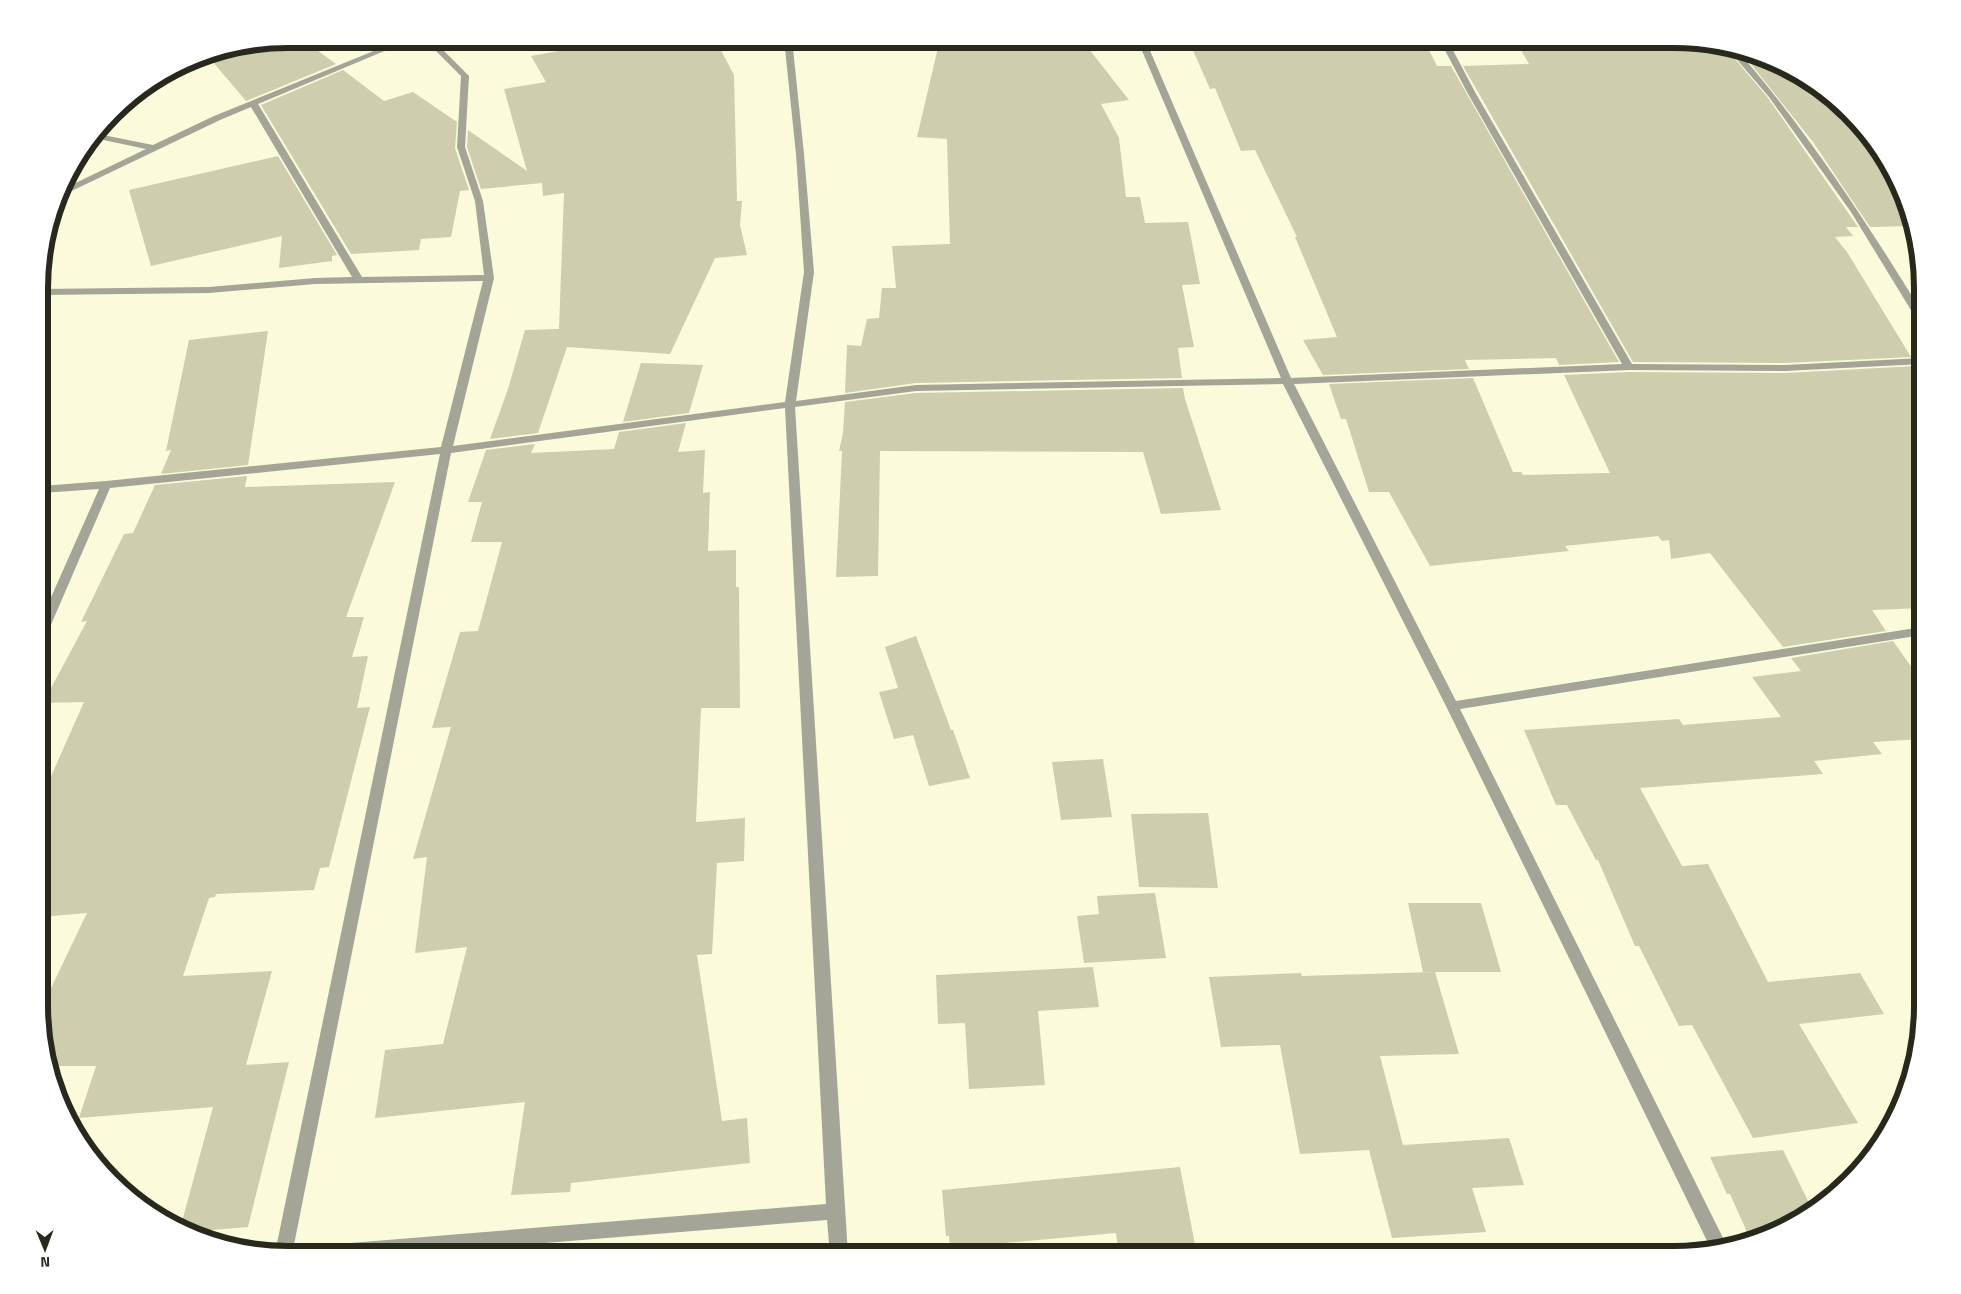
<svg xmlns="http://www.w3.org/2000/svg" width="1961" height="1294" font-family="'Titillium Web',sans-serif">
	<rect width="100%" height="100%" fill="#fbfada"/>
	<!-- building -->
	<g fill="#cecdae">
		<path d="M287 39H302L336 64 246 101 207 55Z"/>
		<path d="M626 39H715L734 75 737 201H742L740 225 747 255 715 258 670 354 567 347 538 433 490 439 508 389 525 330 559 329 564 193 543 196 542 183 481 189 467 147 468 130 527 171 504 89 546 82 531 56Z"/>
		<path d="M940 39H1081L1129 100 1101 104 1119 138 1126 197H1140L1145 223 1188 222 1200 284 1182 285 1194 347 1178 348 1182 378 916 383 845 393 847 345 861 346 867 319 879 318 882 288H896L892 246 950 244 947 139 917 137Z"/>
		<path d="M1188 39H1285L1286 44 1424 40 1437 66H1451L1619 362 1559 365 1556 358 1465 360 1469 369 1323 375 1303 340 1337 337 1295 237H1297L1255 150 1241 151 1215 88 1210 89Z"/>
		<path d="M1533 39H1674L1725 47 1768 98 1858 227H1846L1853 236 1835 237 1847 252 1911 357 1785 363 1633 362 1463 66 1529 64 1518 45H1537Z"/>
		<path d="M1739 49 1753 52 1812 81 1860 123 1889 163 1914 226 1870 227 1813 142Z"/>
		<path d="M343 70 384 101 413 92 457 122 455 148 469 190 460 191 451 237 421 239 419 250 351 254 261 105Z"/>
		<path d="M278 156 337 255 332 256V261L279 268 282 236 151 266 129 190Z"/>
		<path d="M268 331 248 465 161 474 171 450 166 451 189 340Z"/>
		<path d="M641 363 703 365 689 413 623 422Z"/>
		<path d="M1916 366 1922 375V608L1872 610 1886 631 1783 647 1710 553 1671 559 1669 540 1662 541 1658 536 1565 546 1569 551 1430 566 1389 492H1369L1346 419H1341L1329 384 1473 378 1513 472H1521L1523 475 1610 473 1564 375 1629 372 1785 373Z"/>
		<path d="M1183 388 1185 399 1221 510 1161 514 1143 452 880 451 878 576 836 577 842 451H839L843 433 845 402 916 393Z"/>
		<path d="M686 423 678 452 705 450 703 493 710 492 708 551 736 550V587H739L740 708H701L696 822 745 818 744 861 717 863 712 954 697 955 722 1121 747 1118 750 1163 571 1183 570 1192 511 1195 525 1102 375 1118 385 1050 443 1044 467 947 415 953 427 857 413 859 451 727 432 728 460 632 478 631 502 542H471L482 502H468L486 450 535 444 531 453 614 449 619 432Z"/>
		<path d="M247 476 245 487 395 482 346 617H364L352 657 368 656 357 708 370 707 329 867 320 868 314 890 216 894 215 897 209 898 183 976 272 971 246 1065 289 1062 248 1227 187 1232 180 1229 213 1107 79 1118 96 1066H50L41 1039V1009L87 913 41 917V799L84 702 43 703 87 621 81 622 124 534 133 533 155 485Z"/>
		<path d="M916 636 951 730H953L970 778 929 786 913 735 894 739 879 692 898 688 885 647Z"/>
		<path d="M1893 641 1922 682V739L1873 742 1882 754 1814 761 1823 774 1640 788 1682 866 1708 864 1768 982 1860 973 1884 1014 1799 1024 1858 1123 1753 1138 1692 1025 1679 1026 1639 946H1635L1598 860H1596L1567 805H1556L1524 730 1679 719 1683 725 1781 717 1752 677 1801 671 1791 658Z"/>
		<path d="M1103 759 1112 817 1061 820 1052 762Z"/>
		<path d="M1208 813 1218 888 1139 887 1131 814Z"/>
		<path d="M1155 893 1166 958 1084 963 1077 916 1099 914 1097 896Z"/>
		<path d="M1408 903H1481L1501 972H1435L1459 1054 1380 1056 1403 1145 1509 1138 1524 1185 1472 1188 1486 1232 1392 1238 1369 1150 1300 1154 1280 1045 1221 1047 1209 977 1301 973 1302 976 1433 972H1423Z"/>
		<path d="M1093 967 1099 1007 1038 1011 1045 1085 969 1089 965 1023 938 1024 936 975Z"/>
		<path d="M1783 1150 1813 1211 1798 1222 1751 1241 1730 1194H1727L1710 1157Z"/>
		<path d="M1180 1167 1196 1250 1145 1255H1119L1116 1233 950 1248 949 1236H946L942 1190Z"/>
	</g>
	<g fill="none" stroke-linecap="round" stroke-linejoin="round">
		<!-- street -->
		<g fill="#a4a497" fill-rule="evenodd">
			<path d="M403 39H413L258 104 362 277 484 275 475 201 457 147 461 76 424 39H432L469 76 465 147 483 201 494 278 453 446 785 402 804 272 796 154 784 39H792L804 154 814 272 796 401 916 385 1281 378 1137 39H1145L1291 378 1622 364 1467 92 1439 39H1447L1475 92 1632 364 1785 365 1922 358V364L1785 371 1629 370 1294 384 1456 701 1922 627V635L1460 709 1728 1248 1712 1251 1446 706 1283 384 916 391 795 407 848 1255H830L827 1220 398 1255H292L295 1249 301 1247 826 1204 785 408 451 453 292 1255 275 1253 440 454 110 488 47 634 41 638V620L99 489 41 493V486L106 481 441 447 483 281 315 284 209 293 41 295V289L209 287 315 278 352 277 251 107 220 120 59 197 61 190 146 149 94 138 98 134 153 145 214 116Z"/>
			<path d="M1727 48 1736 49C1807 130 1865 220 1922 312V323L1917 320 1851 212 1769 97Z"/>
		</g>
	</g>
	<!-- crop -->
	<path d="M0 0H1961V1294H0ZM288 48H1674A240 240 0 0 1 1914 288V1006A240 240 0 0 1 1674 1246H288A240 240 0 0 1 48 1006V288A240 240 0 0 1 288 48Z" fill="#fff" fill-rule="evenodd"/>
	<path fill="none" stroke="#28281c" stroke-width="6" d="M288 48H1674A240 240 0 0 1 1914 288V1006A240 240 0 0 1 1674 1246H288A240 240 0 0 1 48 1006V288A240 240 0 0 1 288 48Z"/>
	<!-- north arrow -->
	<g transform="translate(45 1249) rotate(179)" stroke="#ffffff" stroke-width="4" paint-order="stroke">
	<path d="M0-4L9 19L0 12L-9 19Z" fill="#28281c"/>
	<text y="-8" font-size="14" font-weight="bold" text-anchor="middle" fill="#28281c">N</text>
	</g>
</svg>
